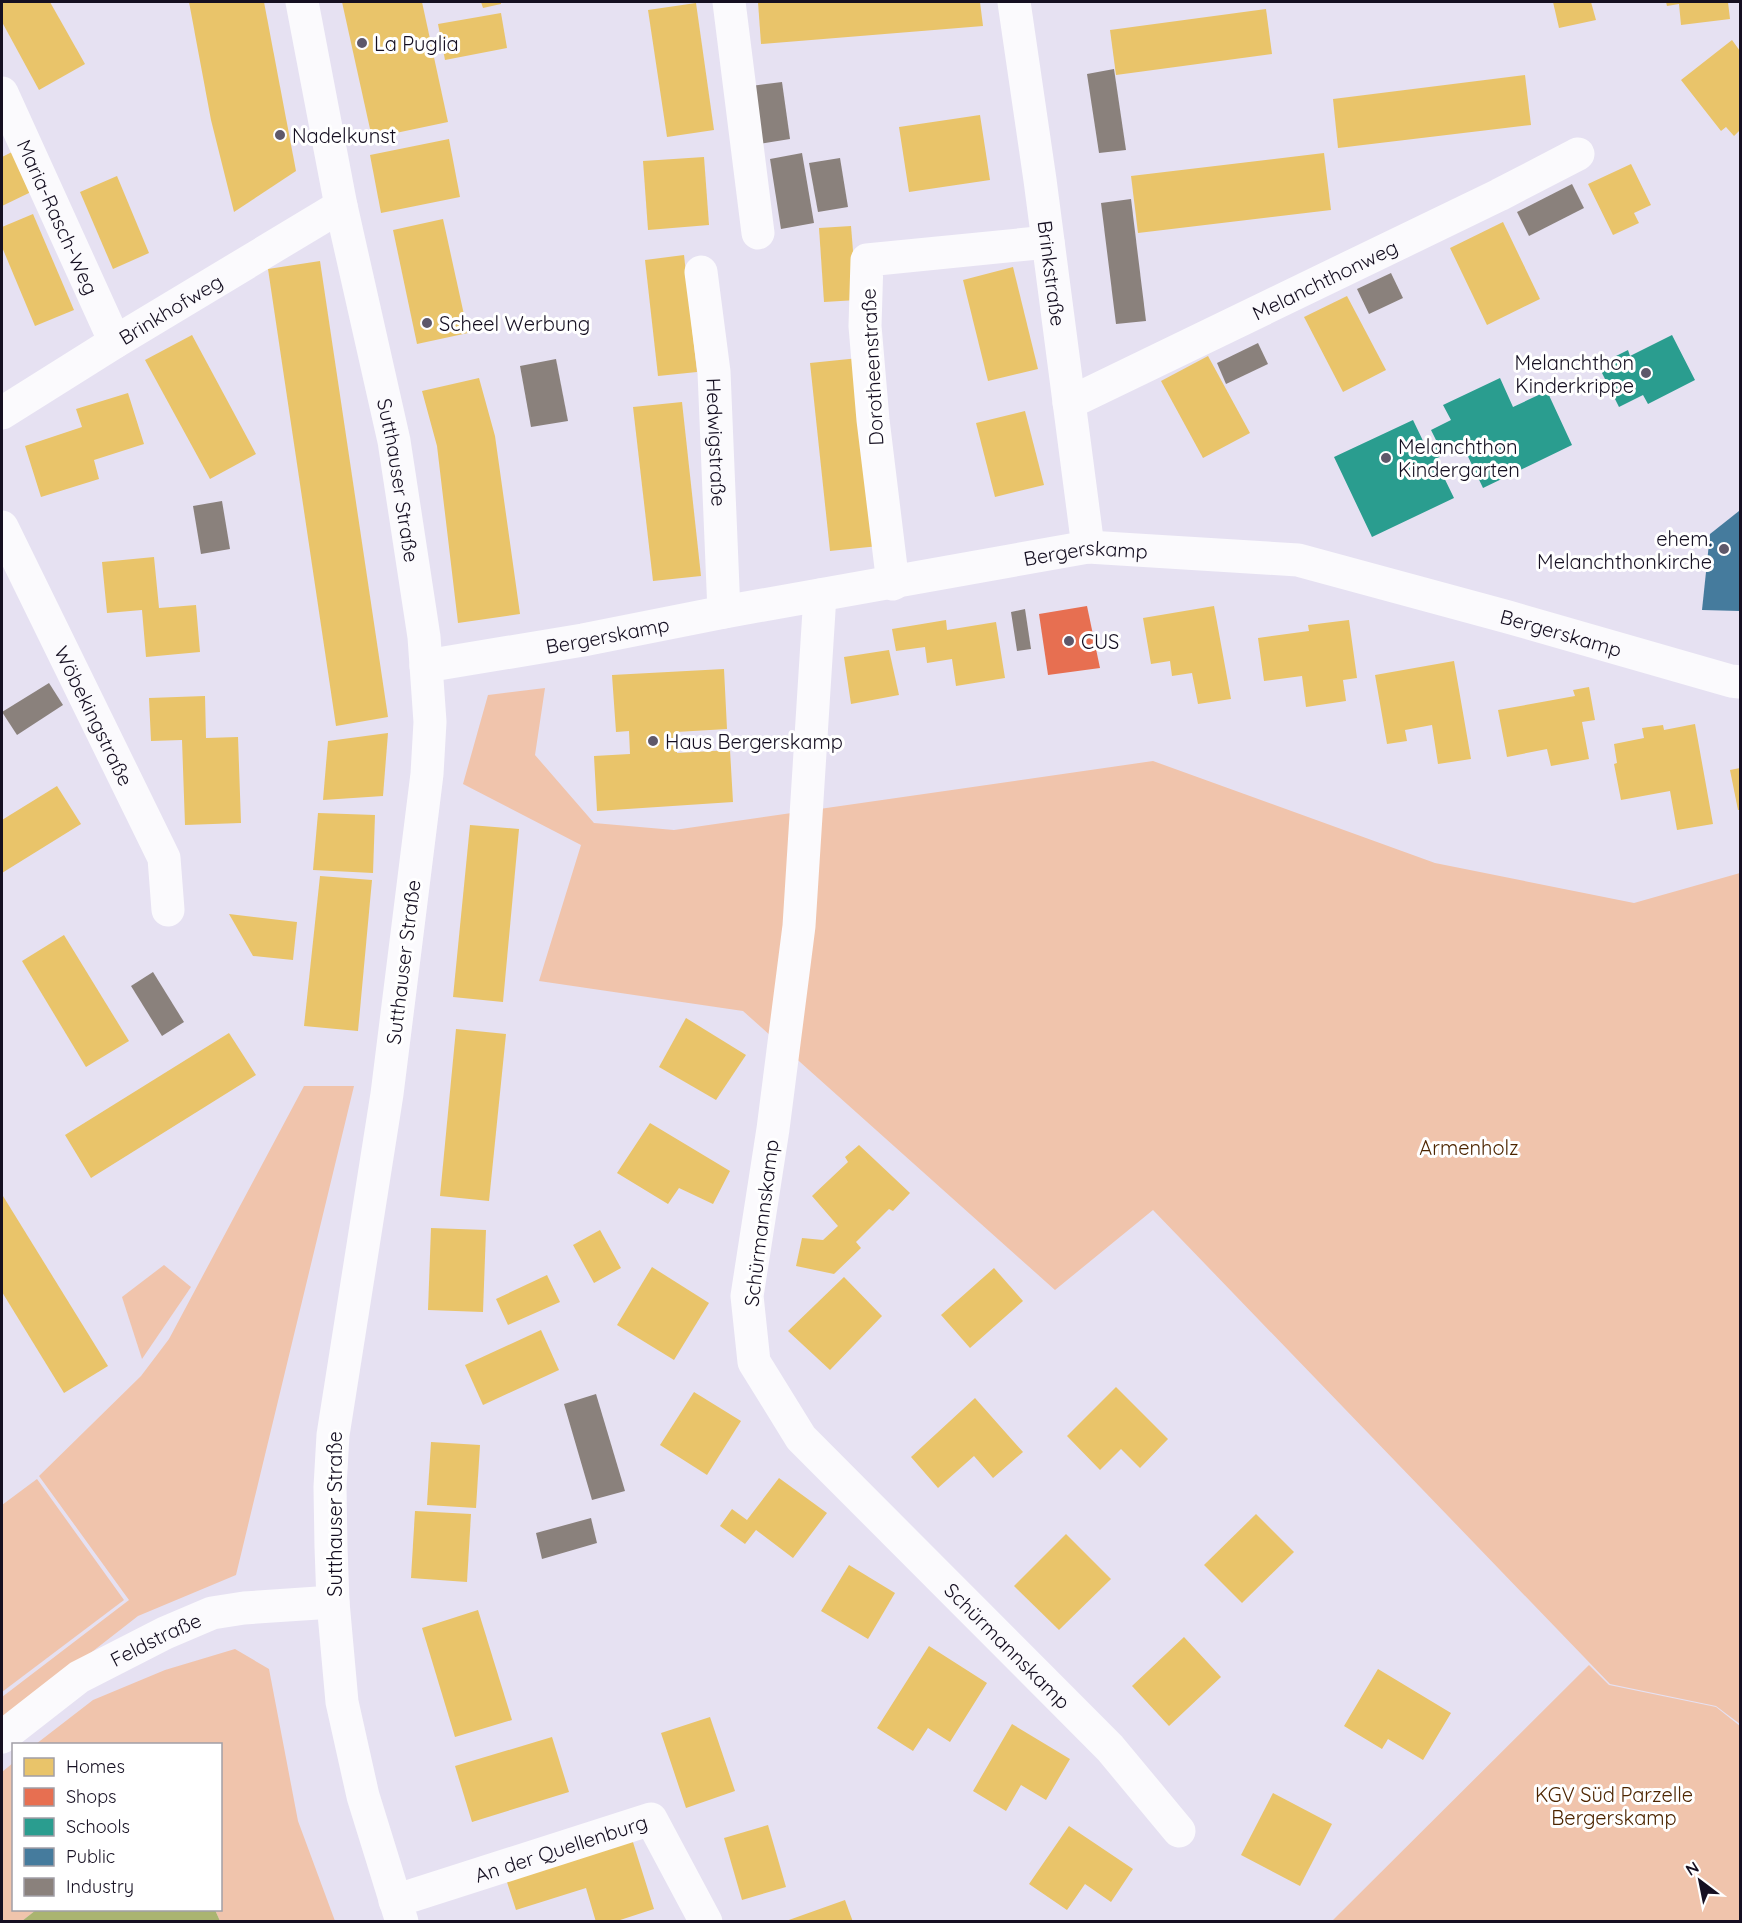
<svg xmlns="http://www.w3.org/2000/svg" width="1742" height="1923" font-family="Quicksand,sans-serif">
	<rect width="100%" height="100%" fill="#e6e1f2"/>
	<!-- green -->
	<g fill="#f0c4ac">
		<path d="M545 688 535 755 594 823 674 830 1153 761 1435 863 1634 903 1740 873V1724L1716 1706 1610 1684 1153 1210 1055 1290 743 1011 539 981 581 845 463 784 488 695Z"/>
		<path d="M304 1086H354L236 1575 138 1616 2 1722V1697L129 1600 39 1476 141 1376 169 1339Z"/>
		<path d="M164 1265 191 1287 142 1359 122 1297Z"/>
		<path d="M37 1479 124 1600 2 1692V1505Z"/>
		<path d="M235 1649 269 1669 298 1821 335 1921H220L215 1910H220V1744H36L93 1700 165 1670Z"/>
		<path d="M1589 1665 1609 1685 1716 1707 1740 1726V1921H1332Z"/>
		<path d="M13 1763 14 1910H36L22 1921H2V1772Z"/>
	</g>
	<!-- water -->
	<path fill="#aab470" d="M36 1910H215L220 1921H22Z"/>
	<!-- homes -->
	<g fill="#e9c46a">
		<path d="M2 2H50L85 64 39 90 2 22Z"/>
		<path d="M189 2H264L296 171 234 212 211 120Z"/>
		<path d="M342 2H422L448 122 372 138Z"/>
		<path d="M481 2H501V4L483 8Z"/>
		<path d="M758 2H980L983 26 761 44Z"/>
		<path d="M1553 2H1591L1596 20 1559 28Z"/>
		<path d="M1666 2H1728L1730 19 1681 25 1679 4 1667 6Z"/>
		<path d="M696 3 714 130 667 137 648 10Z"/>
		<path d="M1266 9 1272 54 1116 75 1110 30Z"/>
		<path d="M501 13 507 48 445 60 438 24Z"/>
		<path d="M1732 40 1740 51V130L1734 136 1726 127 1721 131 1681 80Z"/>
		<path d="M1525 75 1531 125 1338 148 1333 99Z"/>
		<path d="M980 115 990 180 909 192 899 127Z"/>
		<path d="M449 139 460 197 381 213 370 155Z"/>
		<path d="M12 152 31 192 2 206V157Z"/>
		<path d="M1324 153 1331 210 1138 233 1131 176Z"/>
		<path d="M704 157 709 225 648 230 643 161Z"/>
		<path d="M1631 164 1651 205 1634 213 1639 223 1613 235 1588 184Z"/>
		<path d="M117 176 149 253 113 269 80 192Z"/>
		<path d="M33 214 74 310 35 326 2 247V227Z"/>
		<path d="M443 219 468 333 417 344 393 230Z"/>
		<path d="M1503 222 1540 299 1487 325 1450 248Z"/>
		<path d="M851 226 857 300 824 302 819 228Z"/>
		<path d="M684 255 697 372 658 376 645 260Z"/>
		<path d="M320 261 388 717 336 726 268 269Z"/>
		<path d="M1013 267 1038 369 988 381 963 280Z"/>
		<path d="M1347 296 1386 370 1343 392 1304 317Z"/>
		<path d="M192 335 256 454 210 479 145 360Z"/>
		<path d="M1208 356 1250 433 1203 458 1161 381Z"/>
		<path d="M859 358 879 546 830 551 810 363Z"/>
		<path d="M479 378 495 436 520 614 458 623 437 446 422 391Z"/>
		<path d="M128 393 144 444 94 460 99 479 41 497 25 446 82 427 76 409Z"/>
		<path d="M682 402 701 576 653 581 633 407Z"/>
		<path d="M1025 411 1044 485 995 497 976 423Z"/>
		<path d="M154 557 159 608 196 605 200 652 146 657 142 610 107 613 102 562Z"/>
		<path d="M1214 606 1231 699 1198 704 1192 673 1172 676 1170 661 1151 664 1143 618Z"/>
		<path d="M946 620 947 630 996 622 1005 678 956 686 952 659 927 663 925 647 896 651 892 629Z"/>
		<path d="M1349 620 1357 678 1343 680 1346 701 1306 707 1302 676 1264 681 1258 638 1309 631 1308 625Z"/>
		<path d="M889 650 899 695 851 704 844 657Z"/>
		<path d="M1454 661 1471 759 1438 764 1432 725 1405 730 1407 741 1387 744 1375 675Z"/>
		<path d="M724 669 727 729 676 732 677 753 730 750 733 802 597 811 594 756 630 754 629 731 616 732 612 675Z"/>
		<path d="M1589 687 1595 720 1582 722 1589 759 1551 766 1547 749 1507 757 1498 710 1575 696 1573 690Z"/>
		<path d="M205 696 206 738 238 737 241 823 185 825 182 740 151 741 149 698Z"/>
		<path d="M1695 724 1713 824 1677 830 1670 791 1621 800 1614 764 1617 763 1614 744 1644 738 1642 728 1663 725 1664 730Z"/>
		<path d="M388 733 383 796 323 800 328 741Z"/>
		<path d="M1740 768V810H1738L1730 770Z"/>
		<path d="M57 786 81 824 2 873V820Z"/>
		<path d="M318 813 375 815 373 873 313 870Z"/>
		<path d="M470 825 519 829 503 1002 453 997Z"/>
		<path d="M320 876 372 880 358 1031 304 1026Z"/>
		<path d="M229 914 297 922 293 960 253 956Z"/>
		<path d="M64 935 129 1041 86 1067 22 961Z"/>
		<path d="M686 1018 746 1055 716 1100 659 1067Z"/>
		<path d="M456 1029 506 1034 489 1201 440 1196Z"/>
		<path d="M229 1033 256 1075 91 1178 65 1135Z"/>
		<path d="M650 1123 730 1171 713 1204 679 1188 668 1204 617 1173Z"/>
		<path d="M859 1145 910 1193 893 1211 889 1209 856 1242 861 1248 834 1274 796 1266 802 1238 823 1240 838 1226 812 1196 848 1162 845 1157Z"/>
		<path d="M3 1196 108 1366 64 1393 2 1292Z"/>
		<path d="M431 1228 486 1230 483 1312 428 1310Z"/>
		<path d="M600 1230 621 1268 594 1283 573 1245Z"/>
		<path d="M652 1267 709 1303 674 1360 617 1325Z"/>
		<path d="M994 1268 1023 1301 970 1348 941 1315Z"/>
		<path d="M547 1275 560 1302 508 1325 496 1299Z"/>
		<path d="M844 1277 882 1316 830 1370 788 1331Z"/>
		<path d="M541 1330 559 1370 483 1405 465 1365Z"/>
		<path d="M1116 1387 1168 1439 1140 1468 1121 1449 1100 1470 1067 1436Z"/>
		<path d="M694 1392 741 1421 707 1475 660 1445Z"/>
		<path d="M975 1398 1023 1452 993 1478 974 1456 938 1488 911 1457Z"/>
		<path d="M431 1442 480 1445 476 1508 427 1505Z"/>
		<path d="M779 1478 827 1513 793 1558 756 1530 745 1544 720 1526 732 1509 747 1520Z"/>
		<path d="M415 1511 471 1514 467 1582 411 1578Z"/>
		<path d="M1256 1514 1294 1552 1242 1603 1204 1565Z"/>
		<path d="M1066 1534 1111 1579 1059 1630 1014 1586Z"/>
		<path d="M849 1565 895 1593 868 1639 821 1611Z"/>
		<path d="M478 1610 512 1720 455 1737 422 1628Z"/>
		<path d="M1184 1637 1221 1677 1169 1726 1132 1686Z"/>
		<path d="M929 1646 987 1683 950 1742 928 1728 913 1751 877 1728Z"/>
		<path d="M1378 1669 1451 1713 1423 1760 1388 1739 1382 1749 1344 1726Z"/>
		<path d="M710 1717 735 1791 686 1808 661 1733Z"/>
		<path d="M1012 1724 1070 1759 1046 1800 1021 1785 1006 1811 973 1791Z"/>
		<path d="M552 1737 569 1792 472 1822 455 1766Z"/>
		<path d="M1273 1793 1332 1824 1300 1886 1241 1855Z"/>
		<path d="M768 1825 786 1887 742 1900 724 1838Z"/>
		<path d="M1069 1826 1133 1869 1111 1902 1085 1884 1067 1910 1029 1884Z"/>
		<path d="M632 1839 654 1909 614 1922H596L586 1888 516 1910 506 1879Z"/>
		<path d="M845 1900 853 1922H786V1921Z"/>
	</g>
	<!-- shops -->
	<path fill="#e76f51" d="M1087 606 1100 668 1048 675 1039 614Z"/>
	<!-- schools -->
	<g fill="#2a9d8f">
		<path d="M1672 335 1695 380 1648 404 1643 395 1619 407 1598 365 1628 350 1630 356Z"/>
		<path d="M1500 378 1513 407 1547 391 1572 445 1483 488 1463 446 1435 459 1454 498 1372 537 1334 457 1413 420 1425 445 1436 440 1431 430 1451 420 1443 405Z"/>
	</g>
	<!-- public -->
	<path fill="#457b9d" d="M1739 511H1740V611L1702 610 1710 534Z"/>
	<!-- industry -->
	<g fill="#8a817c">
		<path d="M1114 69 1126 150 1099 153 1087 74Z"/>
		<path d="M782 82 790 139 759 144 751 86Z"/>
		<path d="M802 153 814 223 781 229 770 159Z"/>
		<path d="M840 158 848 207 818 212 809 163Z"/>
		<path d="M1572 184 1584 208 1529 236 1517 212Z"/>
		<path d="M1131 199 1146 321 1116 324 1101 203Z"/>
		<path d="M1391 273 1403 298 1369 314 1357 289Z"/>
		<path d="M1258 343 1268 364 1226 384 1217 363Z"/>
		<path d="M556 359 568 421 531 427 520 366Z"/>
		<path d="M222 501 230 549 201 554 193 506Z"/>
		<path d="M1025 609 1031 649 1017 651 1011 612Z"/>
		<path d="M49 683 63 705 17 735 2 712Z"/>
		<path d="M153 972 184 1022 162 1036 131 986Z"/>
		<path d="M596 1394 625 1491 592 1500 564 1404Z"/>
		<path d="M591 1518 597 1543 542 1559 536 1533Z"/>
	</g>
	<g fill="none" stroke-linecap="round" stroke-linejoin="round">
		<!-- minor -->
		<g stroke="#fbfafd" stroke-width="33">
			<path d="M729 2 758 233"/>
			<path id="s1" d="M1014 2 1040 180 1088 547"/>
			<path id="s2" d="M2 93 115 342"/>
			<path id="s3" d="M701 272 714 372 724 612"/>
			<path id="s4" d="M1069 403 1499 195 1578 154"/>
			<path id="s5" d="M2 413 115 342 341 206"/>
			<path id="s6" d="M2 527 164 858 168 910"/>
			<path d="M893 584 873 420 865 326 867 260 1048 242"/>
			<path id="s7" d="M820 595 799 926 773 1129 747 1296 754 1362 801 1438 1110 1748 1179 1831"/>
			<path id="s8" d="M426 666 583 640 724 612 1088 547 1298 560 1508 617 1731 681 1740 682"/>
			<path id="s9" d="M2 1737 79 1677 165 1633 212 1613 244 1608 333 1602"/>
			<path id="s10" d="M395 1901 651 1819 706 1922"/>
		</g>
		<!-- tertiary -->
		<path stroke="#fbfafd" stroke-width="33" id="s11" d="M302 2 341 206 394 441 424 637 430 722 427 774 387 1094 333 1435 330 1487 331 1547 333 1602 342 1702 363 1796 402 1922"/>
	</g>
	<!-- markers -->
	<g fill="#5e586a" stroke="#fff" stroke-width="2">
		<circle cx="362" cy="43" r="6"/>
		<circle cx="280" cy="135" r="6"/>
		<circle cx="427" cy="323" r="6"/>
		<circle cx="1646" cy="373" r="6"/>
		<circle cx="1386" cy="458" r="6"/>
		<circle cx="1724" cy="549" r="6"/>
		<circle cx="1069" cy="641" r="6"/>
		<circle cx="653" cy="741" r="6"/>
	</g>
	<g text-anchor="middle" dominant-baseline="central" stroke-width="6" stroke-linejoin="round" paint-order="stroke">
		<!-- poi labels -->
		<g font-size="20" fill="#150f21" stroke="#fff" text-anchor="start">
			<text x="374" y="43">La Puglia</text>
			<text x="292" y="135">Nadelkunst</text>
			<text x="439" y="323">Scheel Werbung</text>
			<text x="1634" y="362" text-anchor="end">Melanchthon<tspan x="1634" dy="23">Kinderkrippe</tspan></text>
			<text x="1398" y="446">Melanchthon<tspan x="1398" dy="23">Kindergarten</tspan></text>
			<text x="1712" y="538" text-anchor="end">ehem.<tspan x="1712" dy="23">Melanchthonkirche</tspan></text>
			<text x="1081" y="641">CUS</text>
			<text x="665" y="741">Haus Bergerskamp</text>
		</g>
		<!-- street labels -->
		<g font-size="20" fill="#150f21" stroke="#fff">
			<text stroke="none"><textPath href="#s2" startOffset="136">Maria-Rasch-Weg</textPath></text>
			<text stroke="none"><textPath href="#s1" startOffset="274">Brinkstraße</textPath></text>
			<text stroke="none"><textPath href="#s4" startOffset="284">Melanchthonweg</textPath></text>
			<text stroke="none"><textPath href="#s5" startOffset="198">Brinkhofweg</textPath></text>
			<text transform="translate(872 367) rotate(-93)">Dorotheenstraße</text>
			<text stroke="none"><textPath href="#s3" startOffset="171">Hedwigstraße</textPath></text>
			<text stroke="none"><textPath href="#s11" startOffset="488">Sutthauser Straße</textPath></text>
			<text stroke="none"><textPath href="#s8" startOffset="670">Bergerskamp</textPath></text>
			<text stroke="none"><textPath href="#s8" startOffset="1156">Bergerskamp</textPath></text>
			<text stroke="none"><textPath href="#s8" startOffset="184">Bergerskamp</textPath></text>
			<text stroke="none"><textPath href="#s6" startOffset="210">Wöbekingstraße</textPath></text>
			<text transform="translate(403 962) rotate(-83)">Sutthauser Straße</text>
			<text transform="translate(761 1223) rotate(-83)">Schürmannskamp</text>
			<text transform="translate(334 1514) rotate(-90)">Sutthauser Straße</text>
			<text stroke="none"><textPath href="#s9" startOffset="183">Feldstraße</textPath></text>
			<text stroke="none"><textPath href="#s7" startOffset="1154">Schürmannskamp</textPath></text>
			<text stroke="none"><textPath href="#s10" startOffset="174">An der Quellenburg</textPath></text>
		</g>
		<!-- park labels -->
		<g font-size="20" fill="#4d2500" stroke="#fff">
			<text x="1469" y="1147">Armenholz</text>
			<text x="1614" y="1794">KGV Süd Parzelle<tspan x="1614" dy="23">Bergerskamp</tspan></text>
		</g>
	</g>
	<!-- border -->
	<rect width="1742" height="1923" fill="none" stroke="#150f21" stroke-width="6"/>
	<!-- legend -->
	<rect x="12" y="1743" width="210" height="168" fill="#ffffff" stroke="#a19fa6" stroke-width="1.5"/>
	<rect x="24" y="1758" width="30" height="18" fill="#e9c46a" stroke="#a19fa6" stroke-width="1.5"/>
	<text x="66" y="1773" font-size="18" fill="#150f21">Homes</text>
	<rect x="24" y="1788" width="30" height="18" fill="#e76f51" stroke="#a19fa6" stroke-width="1.5"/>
	<text x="66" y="1803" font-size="18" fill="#150f21">Shops</text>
	<rect x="24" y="1818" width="30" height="18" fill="#2a9d8f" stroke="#a19fa6" stroke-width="1.5"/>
	<text x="66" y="1833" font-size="18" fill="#150f21">Schools</text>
	<rect x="24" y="1848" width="30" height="18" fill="#457b9d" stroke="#a19fa6" stroke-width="1.5"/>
	<text x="66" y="1863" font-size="18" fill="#150f21">Public</text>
	<rect x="24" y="1878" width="30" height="18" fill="#8a817c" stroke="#a19fa6" stroke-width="1.5"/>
	<text x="66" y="1893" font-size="18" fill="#150f21">Industry</text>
	<!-- north arrow -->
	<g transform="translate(1700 1881) rotate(328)" stroke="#ffffff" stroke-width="4.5" paint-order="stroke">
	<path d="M0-4.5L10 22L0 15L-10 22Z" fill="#150f21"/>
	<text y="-9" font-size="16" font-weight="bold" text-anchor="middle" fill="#150f21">N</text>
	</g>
</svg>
